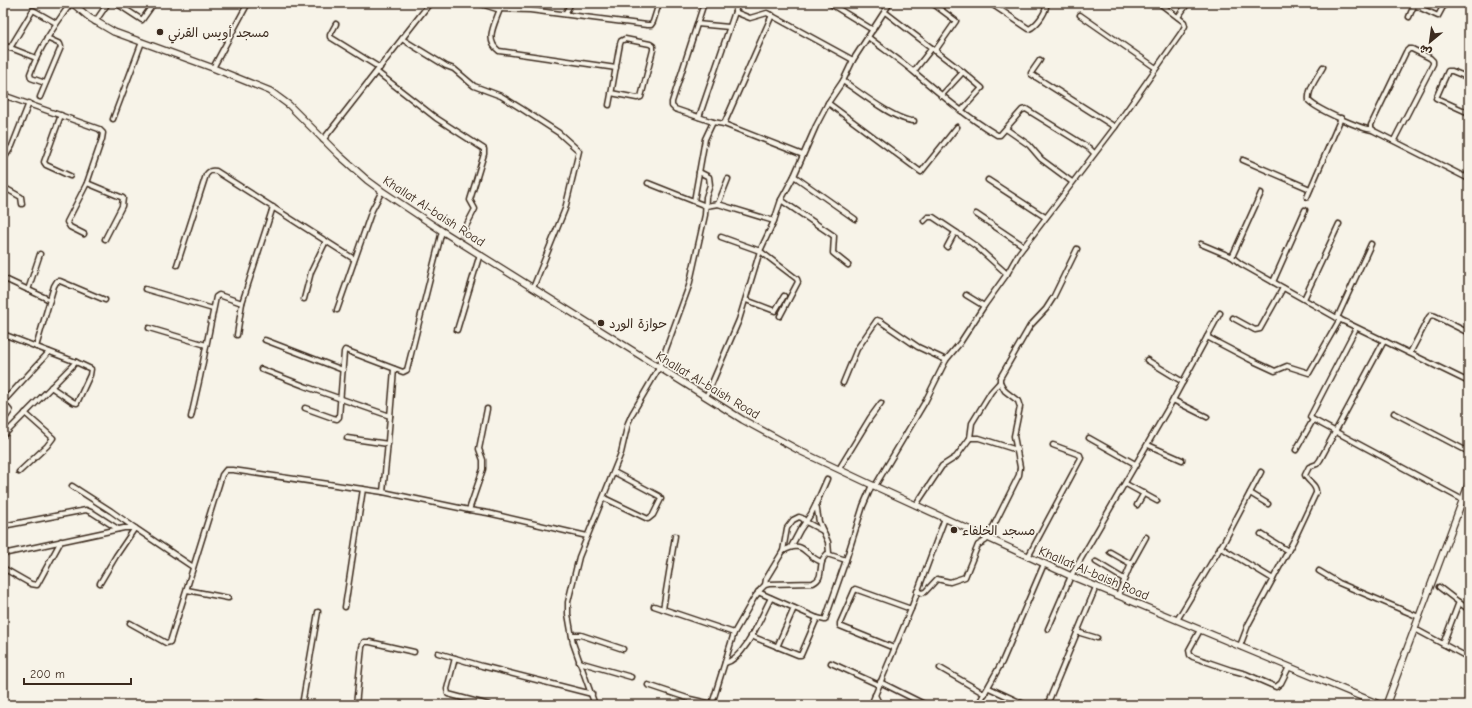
<svg xmlns="http://www.w3.org/2000/svg" width="1472" height="708" font-family="'Comic Neue','Playpen Sans Arabic',sans-serif">
	<rect width="100%" height="100%" fill="#f7f3e8"/>
	<filter id="ink" filterUnits="userSpaceOnUse"><feTurbulence type="fractalNoise" baseFrequency=".025" numOctaves="2"/><feDisplacementMap in="SourceGraphic" scale="8" xChannelSelector="R" yChannelSelector="G"/><feConvolveMatrix kernelMatrix="1 2 1 2 8 2 1 2 1" color-interpolation-filters="sRGB"/></filter>
	<g filter="url(#ink)">
		<g fill="none" stroke-linecap="round" stroke-linejoin="round">
			<!-- street-tunnel -->
			<path stroke="#d1cbc0" stroke-width="4" stroke-dasharray="4 2" stroke-linecap="butt" d="M460 237 464 230"/>
			<defs>
				<g id="street">
					<path d="M116 3 142 20 154 3"/>
					<path d="M478 3 497 9 530 10 647 25H651L653 22 659 3"/>
					<path d="M704 3 672 102V106L675 109 713 122 724 124 803 155"/>
					<path d="M829 3 873 30"/>
					<path d="M932 3 956 21 935 51"/>
					<path d="M990 3 1029 29C1036 26 1045 14 1046 7L1041 3"/>
					<path d="M1414 5 1438 16 1445 3"/>
					<path d="M500 9C495 24 484 40 499 51L616 68"/>
					<path d="M735 12 750 18 767 13 853 60"/>
					<path d="M885 12 963 72 941 96"/>
					<path d="M565 14 571 3"/>
					<path d="M1080 15 1156 68"/>
					<path d="M1178 17 1188 3"/>
					<path d="M1409 17 1415 3"/>
					<path d="M95 22 108 3"/>
					<path d="M336 24 330 35V37L380 68"/>
					<path d="M697 24 729 27"/>
					<path d="M868 37C883 49 900 60 914 72 941 95 967 117 997 135H1000L1022 110 1026 109 1089 148 1094 153"/>
					<path d="M402 39 446 66 454 69 474 86 501 96 522 109 559 133 579 151 565 209 533 288"/>
					<path d="M3 45 36 58"/>
					<path d="M10 48 33 10 56 23"/>
					<path d="M1040 60 1031 73V74L1115 127"/>
					<path d="M1323 67C1318 76 1307 90 1309 101 1318 110 1361 129 1373 130"/>
					<path d="M213 68 248 3"/>
					<path d="M914 71 932 48"/>
					<path d="M377 72 436 118 484 149V154L470 200 475 209 464 230"/>
					<path d="M1469 78 1452 71H1448L1436 98 1469 113"/>
					<path d="M843 81C859 92 896 121 914 121"/>
					<path d="M45 83 31 78 30 74C39 48 55 25 71 3"/>
					<path d="M3 95 99 129 103 133 102 139 87 183 67 222 70 227 84 234"/>
					<path d="M40 97 61 47 60 44 47 38"/>
					<path d="M828 103 921 172 957 127"/>
					<path d="M609 105C613 85 616 65 620 44L621 41 625 39 650 44 653 46V50L641 97 637 98 611 93"/>
					<path d="M961 111 982 88 963 72"/>
					<path d="M61 115 44 162 46 165 70 176"/>
					<path d="M699 117 738 3"/>
					<path d="M113 119 142 42"/>
					<path d="M724 124 772 15"/>
					<path d="M1006 129 1029 145 1041 159 1072 182"/>
					<path d="M323 140 430 3"/>
					<path d="M1394 140 1433 64V61L1430 58 1412 49H1409L1406 52 1371 125V128L1374 131 1469 179"/>
					<path d="M3 160 12 146 29 103"/>
					<path d="M1243 160 1310 189"/>
					<path d="M794 176 855 219"/>
					<path d="M1466 177 1469 171"/>
					<path d="M988 180 1045 217"/>
					<path d="M87 183 123 198 122 206 105 239"/>
					<path d="M648 183 706 206 718 204 774 221"/>
					<path d="M3 187 21 197 22 204"/>
					<path d="M1261 193 1232 257 1241 264 1337 318 1469 382"/>
					<path d="M1307 197 1341 118"/>
					<path d="M781 200 834 236 833 253 848 265"/>
					<path d="M694 201 705 139 713 122"/>
					<path d="M718 204 728 179"/>
					<path d="M976 214 1024 246"/>
					<path d="M924 221 928 217H933L957 233"/>
					<path d="M721 237 760 251 797 279 798 282 780 316"/>
					<path d="M1201 244 1232 257"/>
					<path d="M947 247 954 234 957 233 977 247 1007 274"/>
					<path d="M177 265 206 175C209 171 211 170 216 171L354 259"/>
					<path d="M5 279 50 300"/>
					<path d="M1273 282 1305 210"/>
					<path d="M145 289 213 309"/>
					<path d="M28 290 40 254"/>
					<path d="M966 295 984 306"/>
					<path d="M304 299 311 272 326 241"/>
					<path d="M1304 299 1339 224"/>
					<path d="M746 300 775 311 784 296"/>
					<path d="M337 310 372 210 382 191"/>
					<path d="M1233 318 1255 330 1260 329 1283 288"/>
					<path d="M1337 318 1371 244"/>
					<path d="M149 328 206 345"/>
					<path d="M1356 328 1310 417 1312 419 1463 500"/>
					<path d="M457 330 480 254"/>
					<path d="M3 334 76 362 91 369 90 375 77 403 73 402 51 387"/>
					<path d="M237 335 242 303 273 207"/>
					<path d="M1207 337 1249 359 1275 371 1287 366 1309 373 1340 319"/>
					<path d="M265 340 343 370"/>
					<path d="M36 347 54 286 57 281H60L105 300"/>
					<path d="M1410 353 1429 317 1431 315 1435 316 1469 333"/>
					<path d="M1147 360 1183 382"/>
					<path d="M261 369 307 387 390 416"/>
					<path d="M843 383 857 349 877 320 880 321 918 347 946 360"/>
					<path d="M706 397 739 320 760 251 774 221 781 200 794 176 816 126 828 103 843 81 853 60 890 3"/>
					<path d="M1173 400 1207 417"/>
					<path d="M3 402 49 352"/>
					<path d="M305 408 333 418 337 419 339 417 344 352 345 350 403 372 407 370 442 231"/>
					<path d="M1394 413 1469 452"/>
					<path d="M191 417 200 377 216 297 219 295 242 303"/>
					<path d="M3 421 10 411 3 402"/>
					<path d="M3 436 76 362"/>
					<path d="M347 438 388 444"/>
					<path d="M970 438 972 423 991 392 1000 382"/>
					<path d="M1089 438 1137 465"/>
					<path d="M1148 445 1182 460"/>
					<path d="M1296 450 1313 420"/>
					<path d="M839 469 870 418 881 403"/>
					<path d="M19 472 47 446 53 438 25 413"/>
					<path d="M1126 484 1157 501"/>
					<path d="M875 486 925 402 946 360 960 343 984 306 1007 274 1019 253 1115 127 1181 33 1185 26 1184 22 1159 3"/>
					<path d="M383 492 387 453 394 369"/>
					<path d="M1250 493 1268 504"/>
					<path d="M604 498 648 519 653 515 661 499 659 496 614 472"/>
					<path d="M816 504 827 479"/>
					<path d="M916 505 942 466 956 457 970 438H979L1017 450"/>
					<path d="M1137 505 1144 493"/>
					<path d="M469 510 483 469V460L479 449 487 409"/>
					<path d="M3 526 86 510 93 513 118 529"/>
					<path d="M1261 534 1288 551"/>
					<path d="M791 547 800 530 811 514 816 504 819 522 828 542 829 553"/>
					<path d="M1220 547 1273 579"/>
					<path d="M783 551C806 539 803 556 822 562"/>
					<path d="M1110 552 1131 564"/>
					<path d="M3 554 124 528H135L111 511 72 486"/>
					<path d="M1028 557 1081 458 1080 455 1053 445"/>
					<path d="M1096 562 1124 579"/>
					<path d="M3 568 31 584 37 585 61 541"/>
					<path d="M1319 571 1339 583 1419 617"/>
					<path d="M100 583 116 556 135 528 193 567"/>
					<path d="M765 585 766 579 783 551 787 528 793 520 799 517 802 518 806 522 823 531"/>
					<path d="M1439 587 1469 610"/>
					<path d="M187 590 228 598"/>
					<path d="M917 591 922 593 925 592 937 579 950 582 965 577 978 545 985 541 987 539 1019 475 1020 467 1014 436 1020 407 1018 401 1005 391 1000 382V378L1030 326 1046 309 1053 298 1077 249"/>
					<path d="M758 592 817 618 825 620 846 560 863 506 872 485"/>
					<path d="M1118 595 1131 564 1146 537"/>
					<path d="M654 606 734 633"/>
					<path d="M345 607 363 489"/>
					<path d="M663 609 675 536"/>
					<path d="M1177 620 1225 540 1261 472"/>
					<path d="M130 623 166 643 170 642 222 475 226 470H233L383 492 469 510 488 513 587 536"/>
					<path d="M1048 629 1071 576 1173 400 1220 313"/>
					<path d="M1415 629 1469 658"/>
					<path d="M1200 630 1189 650 1190 655 1193 657 1231 670 1246 674 1276 687 1281 683 1289 667"/>
					<path d="M1077 632 1097 638"/>
					<path d="M572 635H581L623 649"/>
					<path d="M751 636 798 655H801L817 618"/>
					<path d="M1443 644 1459 602"/>
					<path d="M1240 646 1248 625 1294 540 1316 493C1317 485 1308 482 1305 475L1309 467 1317 464 1320 460 1384 341"/>
					<path d="M777 647 794 608"/>
					<path d="M894 648 840 626V623L855 589 911 609"/>
					<path d="M438 653 482 666 592 694"/>
					<path d="M455 658 447 689 448 694 489 705"/>
					<path d="M579 662 631 677"/>
					<path d="M725 663C746 658 761 616 771 598"/>
					<path d="M831 663 879 685"/>
					<path d="M940 668 985 694"/>
					<path d="M880 682 926 705"/>
					<path d="M648 685 690 699 712 704 734 633 754 598 761 589 765 585 769 584 813 583C823 578 819 572 822 562 822 559 825 556 827 554L846 560"/>
					<path d="M989 688 1026 705"/>
					<path d="M875 695 880 705"/>
					<path d="M257 702 272 705"/>
					<path d="M302 705 318 612"/>
					<path d="M356 705 362 647 364 642H370L414 652"/>
					<path d="M595 705 573 643 568 614V602L579 557 621 453 628 423 632 414 659 368 689 286 705 215 706 197 710 185 709 177 699 172"/>
					<path d="M871 705 911 609 945 518"/>
					<path d="M978 705 1002 662 1044 564"/>
					<path d="M1047 705 1096 587"/>
				</g>
				<g id="secondary">
					<path d="M72 3 90 18 114 32 213 68 270 91 289 105 339 155 367 180 382 191 442 231 743 420 802 452 872 485 1071 576 1381 705"/>
					<path d="M1386 705 1469 483"/>
				</g>
			</defs>
			<!-- street casing -->
			<use href="#street" stroke="#3b2a1e" stroke-width="7"/>
			<!-- secondary casing -->
			<use href="#secondary" stroke="#3b2a1e" stroke-width="8"/>
			<!-- street -->
			<use href="#street" stroke="#f7f3e8" stroke-width="4"/>
			<!-- secondary -->
			<use href="#secondary" stroke="#f7f3e8" stroke-width="5.5"/>
		</g>
	</g>
	<!-- markers -->
	<g fill="#3b2a1e" stroke="#f7f3e8" stroke-width="1.5">
		<circle cx="160" cy="32" r="4"/>
		<circle cx="601" cy="323" r="4"/>
		<circle cx="954" cy="530" r="4"/>
	</g>
	<g text-anchor="middle" dominant-baseline="central" stroke-width="3.5" stroke-linejoin="round" paint-order="stroke">
		<!-- poi labels -->
		<g font-size="13" fill="#3b2a1e" stroke="#f7f3e8" text-anchor="start">
			<text x="168" y="32">مسجد أويس القرني</text>
			<text x="609" y="323">حوازة الورد</text>
			<text x="962" y="530">مسجد الخلفاء</text>
		</g>
		<!-- street labels -->
		<g font-size="13" fill="#3b2a1e" stroke="#f7f3e8">
			<text transform="translate(434 211) rotate(33)">Khallat Al-baish Road</text>
			<text transform="translate(708 385) rotate(31)">Khallat Al-baish Road</text>
			<text transform="translate(1094 573) rotate(23)">Khallat Al-baish Road</text>
		</g>
	</g>
	<!-- margin -->
	<rect width="1472" height="708" fill="none" stroke="#f7f3e8" stroke-width="16"/>
	<rect x="8" y="8" width="1456" height="692" fill="none" stroke="#3b2a1e" stroke-width="1.5" filter="url(#ink)"/>
	<!-- north arrow -->
	<g transform="translate(1430 42) rotate(209)" stroke="#f7f3e8" stroke-width="3" paint-order="stroke">
	<path d="M0-3L7 15L0 10L-7 15Z" fill="#3b2a1e"/>
	<text y="-6" font-size="11" font-weight="bold" text-anchor="middle" fill="#3b2a1e">ش</text>
	</g>
	<!-- scale -->
	<path d="M24 678v6h107v-6" fill="none" stroke="#3b2a1e" stroke-width="2"/>
	<text x="30" y="678" font-size="12" fill="#3b2a1e" stroke="#f7f3e8" stroke-width="3" paint-order="stroke">200 m</text>
</svg>
